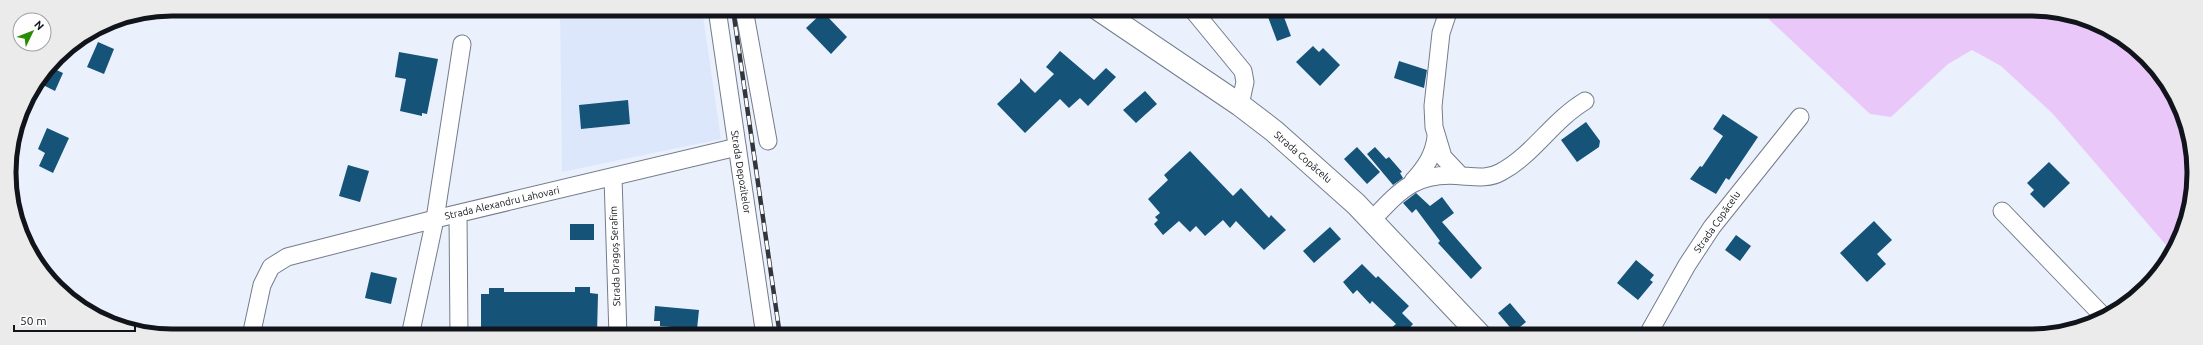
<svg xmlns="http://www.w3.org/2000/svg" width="2203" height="345" font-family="Ubuntu,sans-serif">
	<rect width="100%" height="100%" fill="#ebf1fc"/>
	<!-- built -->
	<path fill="#dde7fc" d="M560 9H702L721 139 562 172Z"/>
	<!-- green -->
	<path fill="#eac7f9" d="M1758 9H2041L2103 26 2154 65 2185 120 2194 183 2177 245 2172 252 2053 114 2001 66 1972 50 1948 64 1891 117 1870 114Z"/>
	<!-- building -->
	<g fill="#155378">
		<path d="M1265 9H1281L1291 36 1277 41Z"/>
		<path d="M823 12 847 37 831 54 806 28Z"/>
		<path d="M98 42 114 49 104 74 87 67Z"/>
		<path d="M1313 46 1319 52 1323 48 1340 65 1320 86 1296 62Z"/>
		<path d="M1060 51 1094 80 1106 68 1116 77 1088 106 1080 98 1069 108 1060 99 1025 133 997 104 1020 82V78L1035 93 1054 74 1046 67Z"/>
		<path d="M399 52 438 59 427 114 422 113V116L400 111 406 79 395 77Z"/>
		<path d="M1399 61 1427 70 1424 88 1394 78Z"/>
		<path d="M50 67 63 73 55 91 39 83Z"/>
		<path d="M1145 91 1157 104 1136 123 1123 110Z"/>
		<path d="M628 100 630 124 581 129 579 105Z"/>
		<path d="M1723 114 1758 137 1729 180 1726 178 1716 194 1690 179 1700 166 1702 167 1723 136 1713 129Z"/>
		<path d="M1586 122 1600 141 1599 147 1577 162 1561 140Z"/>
		<path d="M47 128 69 138 53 173 39 166 45 153 38 149Z"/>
		<path d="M1357 147 1380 172 1367 184 1344 159Z"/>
		<path d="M1375 147 1386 159 1389 157 1402 172 1400 173 1403 178 1393 185 1367 154Z"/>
		<path d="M1190 151 1233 196 1241 188 1269 218 1271 215 1286 230 1264 250 1236 221 1230 228 1223 220 1205 236 1196 226 1190 232 1179 221 1163 235 1154 224 1158 220 1155 217 1160 213 1148 199 1168 180 1164 175Z"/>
		<path d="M2049 162 2070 183 2044 208 2030 194 2034 190 2027 183Z"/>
		<path d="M348 165 369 171 360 202 339 196Z"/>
		<path d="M1416 193 1430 206 1442 197 1454 213 1442 222 1482 268 1471 279 1438 243 1440 241 1416 209 1412 213 1403 203Z"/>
		<path d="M1874 221 1892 240 1877 254 1886 264 1867 282 1840 253Z"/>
		<rect x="570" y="224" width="24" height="16"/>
		<path d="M1330 227 1341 239 1314 263 1303 251Z"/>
		<path d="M1736 235 1751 246 1740 261 1725 250Z"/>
		<path d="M1636 260 1654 275 1650 280 1653 282 1638 300 1617 283Z"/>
		<path d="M1362 264 1376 278 1378 276 1409 306 1402 313 1413 324 1402 336H1397L1390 329 1396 324 1372 301 1370 304 1357 290 1353 294 1343 282Z"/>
		<path d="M371 272 397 278 391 304 365 298Z"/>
		<path d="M575 287H590V293L598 294 597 334H590V336L481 334V294H489V288H504V292H575Z"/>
		<path d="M1510 303 1526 322 1514 332 1498 313Z"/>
		<path d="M655 306 699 310 697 329 660 326V321H654Z"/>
	</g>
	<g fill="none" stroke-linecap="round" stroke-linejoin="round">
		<defs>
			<g id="street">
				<path d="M717 9 765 336"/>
				<path d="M744 9 768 141"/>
				<path d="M1192 9 1243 71 1245 82 1240 105"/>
				<path d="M1449 9 1441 33 1433 106 1434 127 1443 157 1460 175"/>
				<path d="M613 177 618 336"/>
				<path d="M1413 181C1425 168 1434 155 1436 137"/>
				<path d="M2002 211 2105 318"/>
				<path d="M458 214 459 336"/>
				<path d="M1372 220C1401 189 1417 171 1463 176 1476 177 1489 179 1501 172 1533 155 1552 121 1585 101"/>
				<path d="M251 336 262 285 271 267 287 257 435 219 737 147"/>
				<path d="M410 336 435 219 462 44"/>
				<path d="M1647 336 1687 265 1712 227 1800 117"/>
			</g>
			<path id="primary" d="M1098 9 1240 105 1274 131 1356 204 1481 336"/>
		</defs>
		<!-- street casing -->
		<use href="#street" stroke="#747c8c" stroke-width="19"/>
		<!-- primary casing -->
		<use href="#primary" stroke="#747c8c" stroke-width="24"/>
		<!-- street -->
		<use href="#street" stroke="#fff" stroke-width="17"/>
		<!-- primary -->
		<use href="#primary" stroke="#fff" stroke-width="22"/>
		<defs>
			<path id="rail" d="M733 9 780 336"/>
		</defs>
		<!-- rail casing -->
		<use href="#rail" stroke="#32353c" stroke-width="4.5"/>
		<!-- rail -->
		<use href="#rail" stroke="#fefefe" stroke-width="3" stroke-dasharray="9" stroke-linecap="butt"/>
	</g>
	<g text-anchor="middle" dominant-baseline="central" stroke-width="4" stroke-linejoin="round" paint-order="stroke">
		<!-- street labels -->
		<g font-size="10" fill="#11141a" stroke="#fefefe">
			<text transform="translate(1303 157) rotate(41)">Strada Copăcelu</text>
			<text transform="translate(741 172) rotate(81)">Strada Depozitelor</text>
			<text transform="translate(502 203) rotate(-13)">Strada Alexandru Lahovari</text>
			<text transform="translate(1717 222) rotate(-55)">Strada Copăcelu</text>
			<text transform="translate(615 256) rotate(-92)">Strada Dragoș Serafim</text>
		</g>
	</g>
	<!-- crop -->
	<path d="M0 0H2203V345H0ZM172 16H2031A156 156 0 0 1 2187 172V173A156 156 0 0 1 2031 329H172A156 156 0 0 1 16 173V172A156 156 0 0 1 172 16Z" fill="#ebebec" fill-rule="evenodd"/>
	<path fill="none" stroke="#11141a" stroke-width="5" d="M172 16H2031A156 156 0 0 1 2187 172V173A156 156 0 0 1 2031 329H172A156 156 0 0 1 16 173V172A156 156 0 0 1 172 16Z"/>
	<!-- north arrow -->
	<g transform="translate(32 32) rotate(47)"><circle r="19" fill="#fefefe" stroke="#9fa0a3"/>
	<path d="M0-3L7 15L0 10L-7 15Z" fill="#298d04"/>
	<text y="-6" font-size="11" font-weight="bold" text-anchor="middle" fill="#11141a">N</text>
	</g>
	<!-- scale -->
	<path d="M14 325v6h121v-6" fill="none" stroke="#11141a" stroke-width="2"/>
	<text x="20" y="325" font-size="12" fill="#11141a" stroke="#fefefe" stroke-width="3" paint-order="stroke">50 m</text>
</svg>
